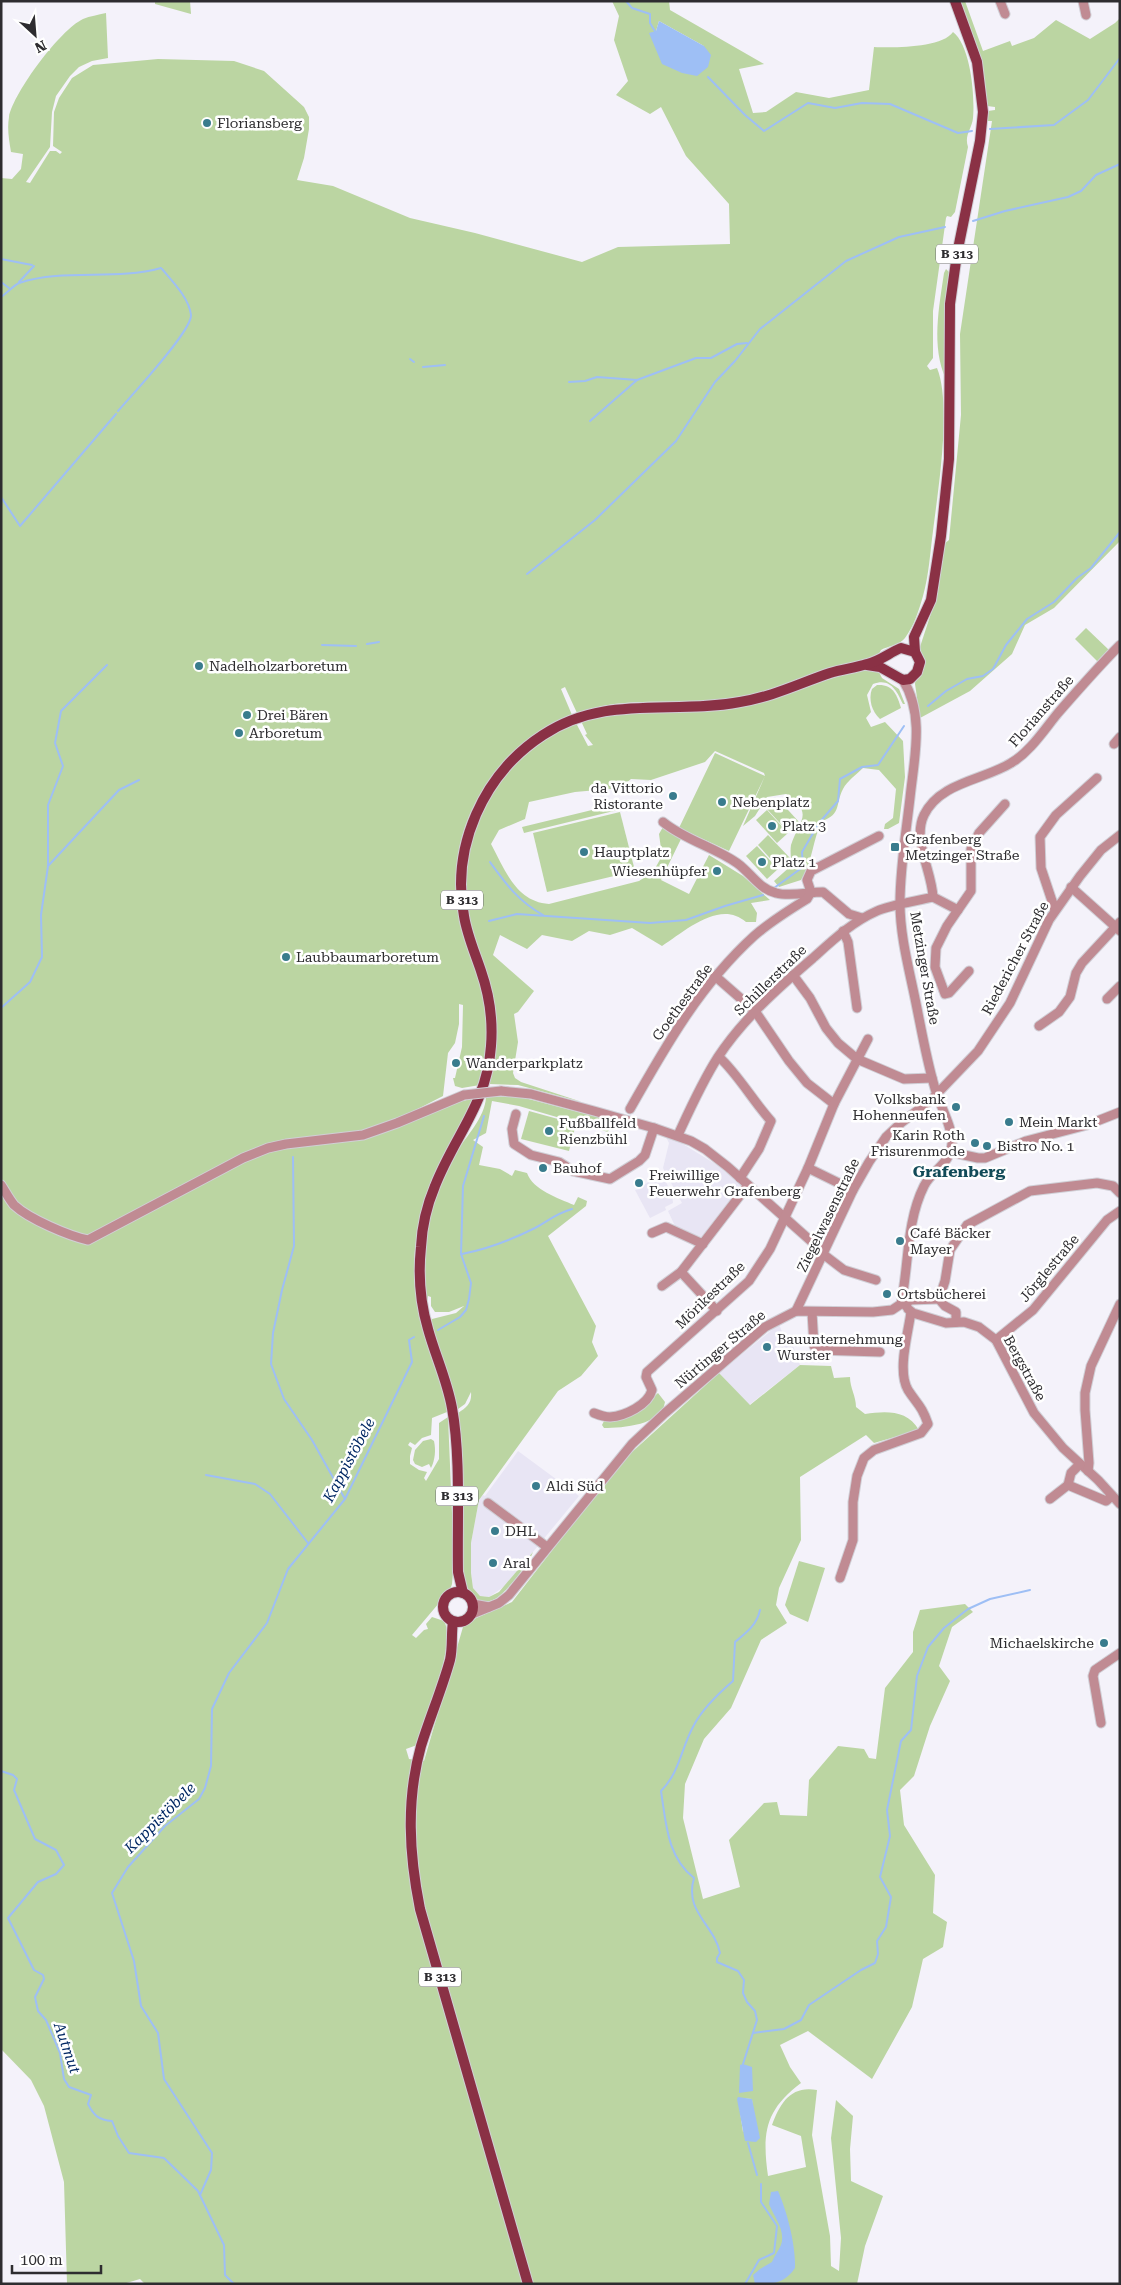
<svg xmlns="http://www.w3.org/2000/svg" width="1121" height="2285" font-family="'Roboto Serif',serif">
	<rect width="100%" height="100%" fill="#f4f2fa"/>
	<!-- built -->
	<g fill="#e8e5f4">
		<path d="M666 1137 678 1141 717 1165 741 1185 703 1238 675 1226 668 1211 682 1203 663 1168 669 1143Z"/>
		<path d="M662 1174 672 1194 673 1203 665 1207 666 1210 650 1218 635 1190 643 1188 642 1186Z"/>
		<path d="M779 1324 787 1345 792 1343 800 1365 749 1405 719 1373Z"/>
		<path d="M518 1451 579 1496 505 1586 489 1597 480 1596 473 1588 471 1573V1543L479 1500 483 1495 485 1496Z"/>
	</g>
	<!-- green -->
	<g fill="#bbd5a2" fill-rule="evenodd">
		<path d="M155 1H190L191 14 155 4Z"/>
		<path d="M612 1H669L670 10 764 64 739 69 753 113 766 112 796 92 829 98 869 90 874 47C893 48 942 48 953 32 971 46 975 97 973 118 972 129 964 135 968 147L955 212 951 217 947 216 946 218 933 311V358L927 366 930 370 937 368C952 405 938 490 933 531 930 553 929 575 923 596 919 610 914 626 905 638 900 645 888 646 881 650L877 657C826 665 780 693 728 700 693 704 659 700 625 703 608 704 593 708 577 713L565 687 561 689 572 715C493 750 445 824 458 912 462 936 472 958 479 981 490 1016 488 1050 480 1085L462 1088 455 1086 453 1078H455L462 1047 463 1005 459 1004V1024L455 1043 448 1053 443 1096 408 1114 475 1098C435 1172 400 1230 420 1318 426 1345 437 1372 445 1398L447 1412 432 1418 431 1435 422 1438 415 1445 410 1442 408 1445 412 1448 410 1456V1464L419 1470 427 1472 424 1478 426 1481 439 1459V1423L448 1417 454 1561 452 1584 450 1590 412 1635 416 1638 424 1630 428 1629 426 1624 432 1617 444 1621C457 1642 425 1721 417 1745L406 1749 409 1759 424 1761 463 1627 474 1619 512 1602 620 1463 719 1373 750 1405 800 1365 831 1366 834 1378 850 1377C850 1388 856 1396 856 1407L865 1414C887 1411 907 1410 919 1430L874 1443 866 1435 800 1477 801 1540 779 1588 776 1605 787 1623 761 1640 731 1708 704 1739 685 1784 683 1818 703 1899 740 1887 729 1840 764 1803 777 1802 780 1815 807 1816 809 1780 838 1746 864 1749 869 1758 876 1759 885 1688 913 1652V1632L920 1610 965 1604 973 1612 952 1627 939 1666 950 1681 930 1726 914 1776 900 1790 904 1825 935 1875 933 1913 947 1922 943 1947 923 1959 912 2007 872 2079 808 2031 780 2045 790 2067 801 2083C765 2110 762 2133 768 2176L806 2167 801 2136 772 2125C780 2103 791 2085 817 2090L812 2135 830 2236 831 2266 839 2271 841 2238 831 2138 836 2100 853 2116 850 2149 851 2181 883 2196 865 2246 857 2284H145L140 2279 123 2284H67L64 2182 44 2106 31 2080 1 2049V178L12 179 21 169 23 154 11 152C9 140 7 129 9 117 14 92 60 30 83 19 90 16 98 15 106 13L108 58 92 61 79 67 70 76 56 96 52 112 50 147 26 182 30 183 50 151H56L60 154 62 152 53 146 54 112 59 98 72 78 93 65 158 59 234 61 264 71 304 107 309 117V129L304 158 297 180 333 186 410 218 475 233 582 262 618 247 730 244 729 204 686 156 661 107 650 114 616 95 628 81 614 40 619 16ZM659 21 704 46 650 34 656 31ZM738 2098 752 2099 753 2115 743 2132Z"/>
		<path d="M959 1H965L983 51 1010 41 1012 46 1034 38 1056 20 1090 39 1115 23 1120 18V541L1054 608 1025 625 1012 654 970 691 920 718 915 684 919 650 936 598 944 544 949 540 961 415 960 334 992 121H987L988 111 995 110V107L987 106 984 80Z"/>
		<path d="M946 269 949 272C944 308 943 342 946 379 931 347 939 307 944 273Z"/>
		<path d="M1086 628 1109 650 1098 662 1075 639Z"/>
		<path d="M863 670H878L882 678 899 689 905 704H903C897 691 890 677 873 684L867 695 871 712 866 718 871 727 885 722 903 741 905 777 899 823 888 829H884L885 824 893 818 896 789 879 770 863 768C857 774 847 781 843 789 835 804 842 814 822 821 812 841 813 861 801 880L779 887 774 881 792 865C791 859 790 851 791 845 799 820 815 814 786 794L767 797 755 816 743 826 765 776 729 851 679 828 715 753 765 776 764 773 715 751 705 762 651 780 631 779 620 788 575 792 529 802 525 819 499 830 491 844C505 870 516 902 549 904L639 881 653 872 662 856 659 834 663 827 681 839 661 880 689 894 709 855 743 876 770 900 751 903 757 913 756 922H746C720 899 685 931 662 946L632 928 610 935 589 931 572 941 542 935 527 949 500 935 493 955 534 991 518 1012 514 1014 518 1042 513 1073 515 1078 521 1082 582 1102 518 1085 489 1084 496 1042 469 919C455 830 496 761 576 723L588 746 593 745 585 735 587 734 581 721C593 718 606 714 618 712 657 707 697 715 736 708 779 700 820 679 863 670Z"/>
		<path d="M877 685C893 684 897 695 901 708L880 719C872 712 868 699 872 689Z"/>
		<path d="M778 799 799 822 788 832 767 809Z"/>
		<path d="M629 801 630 807 524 833 522 827Z"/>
		<path d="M767 810 788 833 777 843 756 820Z"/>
		<path d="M620 812 635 871 547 892 533 833Z"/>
		<path d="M768 835 790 858 779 868 758 845Z"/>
		<path d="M757 846 778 869 767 879 746 856Z"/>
		<path d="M517 1096 613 1121 608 1132 519 1106 492 1101 486 1133 473 1140 483 1147 479 1165 500 1169 512 1176 515 1170 527 1173C533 1190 558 1198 574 1205L578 1197 587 1201 586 1206 548 1236 596 1326 592 1342 598 1356 581 1376 558 1391 479 1500 471 1543V1573L473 1588 480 1596 489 1597 499 1592 533 1552C529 1563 505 1594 495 1599 485 1604 475 1602 468 1593 458 1578 461 1472 461 1448 461 1436 459 1424 458 1413 467 1407 472 1403 471 1392L465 1404 458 1409 432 1327V1319L456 1313 464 1306 449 1312H435L431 1306V1297L428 1296 427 1304C421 1247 428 1203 456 1153 466 1136 485 1118 486 1097Z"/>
		<path d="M529 1111 576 1124 569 1151 521 1139Z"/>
		<path d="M658 1393 665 1402C662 1425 623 1428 604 1428L602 1425 604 1421 648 1402Z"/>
		<path d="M431 1439 434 1441C436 1450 435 1460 431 1468L429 1464 422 1467 415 1464 413 1460 415 1450 423 1441Z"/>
		<path d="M799 1561 825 1568 808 1622 790 1614 785 1605Z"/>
	</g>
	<!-- water -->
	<g fill="#9ebff5">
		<path d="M659 21 704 46 711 55 708 67 697 76 682 73 662 64 649 33 656 31Z"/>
		<path d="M743 2064 752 2067 753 2091 739 2093 740 2065Z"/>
		<path d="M738 2097 752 2099 760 2138 756 2142 745 2141 737 2099Z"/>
		<path d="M778 2191C787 2211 796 2246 795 2268 784 2284 773 2284 755 2284L753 2275 760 2269 772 2262C774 2256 779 2250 781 2245 786 2230 774 2217 769 2204L771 2192Z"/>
	</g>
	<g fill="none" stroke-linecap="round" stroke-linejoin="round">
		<!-- stream -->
		<g stroke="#9ebff5" stroke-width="2">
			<path d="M626 1 632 8 650 14V23L656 33"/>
			<path d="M708 77 745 115 764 131 808 103 835 108 862 103 890 104 958 133 972 131"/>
			<path d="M990 129 1054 125 1088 100 1120 58"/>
			<path d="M973 221 1005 211 1068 197 1081 191 1096 175 1120 164"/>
			<path d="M1 259 32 265"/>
			<path d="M1 282 9 288"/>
			<path d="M19 282 34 266"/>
			<path d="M1 297C7 293 13 286 19 283 65 268 115 281 161 268"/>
			<path d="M410 359 414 362"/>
			<path d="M423 367 445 365"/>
			<path d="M569 382 585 381 597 377 637 380"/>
			<path d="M118 411C131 396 192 331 191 315 189 298 173 282 162 269"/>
			<path d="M590 421 637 380 696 358H711L737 344 747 343"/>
			<path d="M1 497 20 526 116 414"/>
			<path d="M527 574 595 520 676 441 715 382 735 361 760 329 846 261 899 237 945 227"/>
			<path d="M367 644 379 642"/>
			<path d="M322 645 356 646"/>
			<path d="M928 706 946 691 967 679 983 676 993 669 1006 645 1027 619 1054 602 1077 578 1091 568 1120 532"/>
			<path d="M490 862C506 884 518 901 543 915"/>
			<path d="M48 866V805L63 766 55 743 61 711 107 665"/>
			<path d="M774 888 803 867 802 852 819 823 838 801 840 779 862 767 878 765 904 726"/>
			<path d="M489 921 517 914 650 923 686 920 725 906 763 895"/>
			<path d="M1 1008 30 982 42 957 41 915 48 866 119 790 139 780"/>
			<path d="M293 1157 294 1246 282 1290 273 1333 271 1364 284 1399 312 1440 345 1499"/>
			<path d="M462 1254C488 1249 511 1240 535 1228 550 1220 555 1214 572 1209"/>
			<path d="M438 1330 460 1317 466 1310 469 1299 471 1283 461 1254 463 1186 484 1116"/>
			<path d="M206 1475 255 1484 270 1494 308 1543"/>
			<path d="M1 1771 13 1775 17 1779 14 1790 35 1839 56 1850 64 1865 56 1874 38 1882 8 1918 34 1970 43 1975 44 1979 35 1997 38 2011 46 2020 60 2053 64 2079 69 2087 91 2095 88 2104C94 2116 99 2120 112 2121L118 2136 129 2153 164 2158 198 2191 224 2245 225 2275 234 2284"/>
			<path d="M753 2033 784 2029 801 2020 809 2005 861 1970 875 1963 878 1954 877 1941 886 1927 891 1897 880 1877 890 1836 887 1810 901 1741 911 1730 917 1676 928 1647 944 1628 968 1609 990 1599 1030 1590"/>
			<path d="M743 2064 757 2020 755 2011 747 2002 743 1993 744 1980 738 1971 717 1962V1958L720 1953C714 1924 684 1912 694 1878 667 1857 666 1823 661 1791 680 1772 681 1748 694 1725 703 1708 719 1693 733 1681L735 1642C746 1633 757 1625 760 1610"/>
			<path d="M748 2143 757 2175"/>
			<path d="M200 2195 211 2170 212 2153 164 2079 158 2033 141 2006 134 1961 112 1893 128 1867 165 1826 199 1799 205 1788 211 1766 212 1709 229 1673 267 1623 288 1569 345 1499 412 1362 409 1340 414 1337"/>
			<path d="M745 2284 759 2260 774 2253 777 2226 761 2202V2184"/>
		</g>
		<defs>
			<g id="minor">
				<path d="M1000 1 1005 14"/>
				<path d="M1083 1 1086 15"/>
				<path d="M1114 744 1120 737"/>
				<path d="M663 822C685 840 714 847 737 863 751 873 759 889 776 893 791 897 808 892 823 892L849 914 862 918"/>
				<path d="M1071 887 1120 931"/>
				<path d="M933 897 958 910"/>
				<path d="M1055 910 1041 868 1040 837 1056 815 1097 778"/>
				<path d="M843 931 848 942 857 1008"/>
				<path d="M969 971 949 993 945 994 935 967 936 948 947 926 971 891V849L979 833 1005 804"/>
				<path d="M793 975 810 998 826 1028 838 1043 857 1059 904 1079 932 1078"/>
				<path d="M715 976 755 1011 789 1061 807 1083 834 1104"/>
				<path d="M1107 999 1120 986"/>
				<path d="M1039 1026 1059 1012 1070 997 1076 973 1082 963 1120 922"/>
				<path d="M719 1057C737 1073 753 1101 771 1121L759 1149 740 1178"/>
				<path d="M501 1091 531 1094 594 1111 654 1128 691 1141 705 1149 728 1167 821 1250 823 1254 844 1270 876 1280"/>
				<path d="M630 1109C665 1047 700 985 754 936 770 922 789 910 807 899L811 892 807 880 811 871 879 836"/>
				<path d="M516 1114 512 1129 514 1144 531 1155 559 1162 573 1171 610 1179 639 1161 645 1155 654 1128"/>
				<path d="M678 1135C690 1109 702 1082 718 1057 743 1019 778 988 813 958 833 940 852 922 877 911 890 905 917 901 933 897 932 871 912 840 924 815 940 782 984 780 1011 763 1030 752 1044 730 1058 713 1078 690 1098 667 1120 645"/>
				<path d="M950 1152 978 1158H985L1026 1141 1087 1125 1120 1112"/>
				<path d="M808 1168 853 1190"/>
				<path d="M1 1185C5 1191 9 1199 14 1205 29 1219 69 1236 88 1240L243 1158 268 1148 286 1144 363 1135 397 1123 464 1095"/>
				<path d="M652 1233 666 1227 703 1244"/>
				<path d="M681 1272 717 1311"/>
				<path d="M662 1286 681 1272 748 1185"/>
				<path d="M906 1306 909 1300 939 1299"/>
				<path d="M908 1309 913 1313 946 1323 964 1322 979 1327 996 1340 1034 1413 1063 1448 1098 1480 1120 1504"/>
				<path d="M796 1311 853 1190 869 1162 886 1137 901 1123 931 1100 978 1051 1010 1003 1049 920 1080 876 1101 850 1120 835"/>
				<path d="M812 1312 814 1346 817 1350 880 1352"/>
				<path d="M956 1322V1312L945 1306 939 1299 945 1281 950 1250 967 1225 1030 1191 1097 1183 1113 1186 1120 1193"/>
				<path d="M996 1340 1033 1310 1107 1220 1120 1211"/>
				<path d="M594 1413C599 1415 605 1417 610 1417 625 1416 648 1405 652 1390L646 1377 647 1372 749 1281 770 1249 808 1168 834 1104 868 1039"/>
				<path d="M1088 1471 1089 1463 1085 1410V1393L1091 1366 1120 1304"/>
				<path d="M1068 1485 1071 1473 1080 1464"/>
				<path d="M1050 1499 1068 1485 1106 1501 1112 1496"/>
				<path d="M488 1503 547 1547"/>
				<path d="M840 1578 853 1540V1502L857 1476 864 1458 874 1450 921 1433 928 1424C922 1406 917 1404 908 1390 897 1371 908 1334 911 1312"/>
				<path d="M473 1604 489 1607"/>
				<path d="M472 1614 499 1603 509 1595 632 1444 665 1413 765 1327 796 1311 873 1312 892 1310 901 1304C909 1265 906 1222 924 1186 932 1170 951 1164 952 1143 953 1127 938 1102 934 1085 925 1054 920 1021 913 989 907 961 900 932 900 903 900 868 906 833 910 798 914 759 925 715 903 680"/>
				<path d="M1101 1723 1093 1676 1095 1670 1120 1653"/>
			</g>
			<g id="major">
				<path d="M867 665 880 667 903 680 910 679 917 672 920 662 915 652 914 637 931 600 941 536 949 459 950 304 957 254 980 141 983 112 977 62 955 1"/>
				<circle cx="458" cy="1607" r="15"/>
				<path d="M463 1593 458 1572C457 1521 461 1457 452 1408 447 1380 435 1355 428 1329 420 1302 418 1275 421 1247 422 1226 427 1205 435 1186 455 1135 487 1104 491 1046 493 1021 489 994 481 971 475 953 467 935 464 916 451 847 483 774 543 735 605 694 671 715 740 702 772 697 800 683 830 673 843 669 855 668 867 664 880 661 889 653 901 648L915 652"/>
				<path d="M453 1622C451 1634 453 1647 450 1660 442 1689 430 1717 421 1746 406 1800 409 1854 420 1909L528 2284"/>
			</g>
		</defs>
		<!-- minor casing -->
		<use href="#minor" stroke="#d0cfd6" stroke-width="11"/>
		<!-- major casing -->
		<use href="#major" stroke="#d0cfd6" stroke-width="12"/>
		<!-- minor -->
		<use href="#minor" stroke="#c08b93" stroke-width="9"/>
		<!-- major -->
		<use href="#major" stroke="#8a3145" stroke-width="10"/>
		<defs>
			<path id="minor-bridge" d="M464 1095 501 1091"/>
		</defs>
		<!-- minor-bridge casing -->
		<use href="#minor-bridge" stroke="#d0cfd6" stroke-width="11" stroke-linecap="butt"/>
		<!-- minor-bridge -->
		<use href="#minor-bridge" stroke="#c08b93" stroke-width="9"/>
	</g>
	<!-- markers -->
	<g fill="#397c8d" stroke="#fff" stroke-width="2">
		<circle cx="207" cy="123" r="5"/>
		<circle cx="199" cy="666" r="5"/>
		<circle cx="247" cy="715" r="5"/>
		<circle cx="239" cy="733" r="5"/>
		<circle cx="673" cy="796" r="5"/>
		<circle cx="722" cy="802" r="5"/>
		<circle cx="772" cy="826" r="5"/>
		<rect x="890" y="842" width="10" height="10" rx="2.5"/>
		<circle cx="584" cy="852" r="5"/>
		<circle cx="762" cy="862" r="5"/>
		<circle cx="717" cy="871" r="5"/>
		<circle cx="286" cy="957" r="5"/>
		<circle cx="456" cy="1063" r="5"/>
		<circle cx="956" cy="1107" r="5"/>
		<circle cx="1009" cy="1122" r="5"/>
		<circle cx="549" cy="1131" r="5"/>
		<circle cx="975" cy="1143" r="5"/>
		<circle cx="987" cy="1146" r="5"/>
		<circle cx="543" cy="1168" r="5"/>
		<circle cx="639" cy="1183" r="5"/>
		<circle cx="900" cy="1241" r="5"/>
		<circle cx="887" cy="1294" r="5"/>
		<circle cx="767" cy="1347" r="5"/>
		<circle cx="536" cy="1486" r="5"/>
		<circle cx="495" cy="1531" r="5"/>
		<circle cx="493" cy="1563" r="5"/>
		<circle cx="1104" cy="1643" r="5"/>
	</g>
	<g text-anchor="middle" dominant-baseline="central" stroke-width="5" stroke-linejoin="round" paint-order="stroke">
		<!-- shield labels -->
		<g fill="#fff" stroke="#6d6c6e" stroke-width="1">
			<rect x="936" y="244.5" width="42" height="19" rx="4"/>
			<rect x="441" y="890.5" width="42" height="19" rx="4"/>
			<rect x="436" y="1486.5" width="42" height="19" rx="4"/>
			<rect x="419" y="1967.5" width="42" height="19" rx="4"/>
		</g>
		<g font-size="12" font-weight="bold" fill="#2e2d30">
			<text x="957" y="254">B 313</text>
			<text x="462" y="900">B 313</text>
			<text x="457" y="1496">B 313</text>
			<text x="440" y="1977">B 313</text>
		</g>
		<!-- poi labels -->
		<g font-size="14" fill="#2e2d30" stroke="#fff" text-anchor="start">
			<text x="217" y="123">Floriansberg</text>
			<text x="209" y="666">Nadelholzarboretum</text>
			<text x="257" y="715">Drei Bären</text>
			<text x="249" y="733">Arboretum</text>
			<text x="663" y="788" text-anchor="end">da Vittorio<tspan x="663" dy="16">Ristorante</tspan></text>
			<text x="732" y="802">Nebenplatz</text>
			<text x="782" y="826">Platz 3</text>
			<text x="905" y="839">Grafenberg<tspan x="905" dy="16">Metzinger Straße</tspan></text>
			<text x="594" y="852">Hauptplatz</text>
			<text x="772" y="862">Platz 1</text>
			<text x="707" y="871" text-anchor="end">Wiesenhüpfer</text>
			<text x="296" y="957">Laubbaumarboretum</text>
			<text x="466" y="1063">Wanderparkplatz</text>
			<text x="946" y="1099" text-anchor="end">Volksbank<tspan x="946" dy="16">Hohenneufen</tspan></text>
			<text x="1019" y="1122">Mein Markt</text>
			<text x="559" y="1123">Fußballfeld<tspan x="559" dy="16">Rienzbühl</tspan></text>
			<text x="965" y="1135" text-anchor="end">Karin Roth<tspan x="965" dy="16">Frisurenmode</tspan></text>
			<text x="997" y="1146">Bistro No. 1</text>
			<text x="553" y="1168">Bauhof</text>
			<text x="649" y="1175">Freiwillige<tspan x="649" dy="16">Feuerwehr Grafenberg</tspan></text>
			<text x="910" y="1233">Café Bäcker<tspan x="910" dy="16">Mayer</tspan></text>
			<text x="897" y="1294">Ortsbücherei</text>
			<text x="777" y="1339">Bauunternehmung<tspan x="777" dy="16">Wurster</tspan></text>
			<text x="546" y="1486">Aldi Süd</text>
			<text x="505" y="1531">DHL</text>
			<text x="503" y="1563">Aral</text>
			<text x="1094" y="1643" text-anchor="end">Michaelskirche</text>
		</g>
		<!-- street labels -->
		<g font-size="14" fill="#2e2d30" stroke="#fff">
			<text transform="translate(1041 711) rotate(-49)">Florianstraße</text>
			<text transform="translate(1015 958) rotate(-62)">Riedericher Straße</text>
			<text transform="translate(925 968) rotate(80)">Metzinger Straße</text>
			<text transform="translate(770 980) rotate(-44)">Schillerstraße</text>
			<text transform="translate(682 1002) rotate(-54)">Goethestraße</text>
			<text transform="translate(828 1215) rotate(-64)">Ziegelwasenstraße</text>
			<text transform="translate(1049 1268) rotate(-50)">Jörglestraße</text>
			<text transform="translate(710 1295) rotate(-44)">Mörikestraße</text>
			<text transform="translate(720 1349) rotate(-40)">Nürtinger Straße</text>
			<text transform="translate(1025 1368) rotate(61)">Bergstraße</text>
		</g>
		<!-- water labels -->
		<g font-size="15" font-style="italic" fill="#012763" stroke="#fff">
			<text transform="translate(349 1460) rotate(-62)">Kappistöbele</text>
			<text transform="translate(160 1818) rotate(-45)">Kappistöbele</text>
			<text transform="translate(67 2048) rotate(71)">Autmut</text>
		</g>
		<!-- quarter labels -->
		<g font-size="16" font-weight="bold" fill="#124b58" stroke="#fff">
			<text x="959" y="1171">Grafenberg</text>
		</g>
	</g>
	<!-- border -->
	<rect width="1121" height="2285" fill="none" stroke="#2e2d30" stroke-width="5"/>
	<!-- north arrow -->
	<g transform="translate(35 35) rotate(154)" stroke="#ffffff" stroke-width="4" paint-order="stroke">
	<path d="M0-4L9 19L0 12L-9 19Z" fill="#2e2d30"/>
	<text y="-8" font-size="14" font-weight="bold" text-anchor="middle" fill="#2e2d30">N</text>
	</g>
	<!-- scale -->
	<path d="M12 2265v8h89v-8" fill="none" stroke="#2e2d30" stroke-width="2.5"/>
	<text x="20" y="2265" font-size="15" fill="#2e2d30" stroke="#ffffff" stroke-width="4" paint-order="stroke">100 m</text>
</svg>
